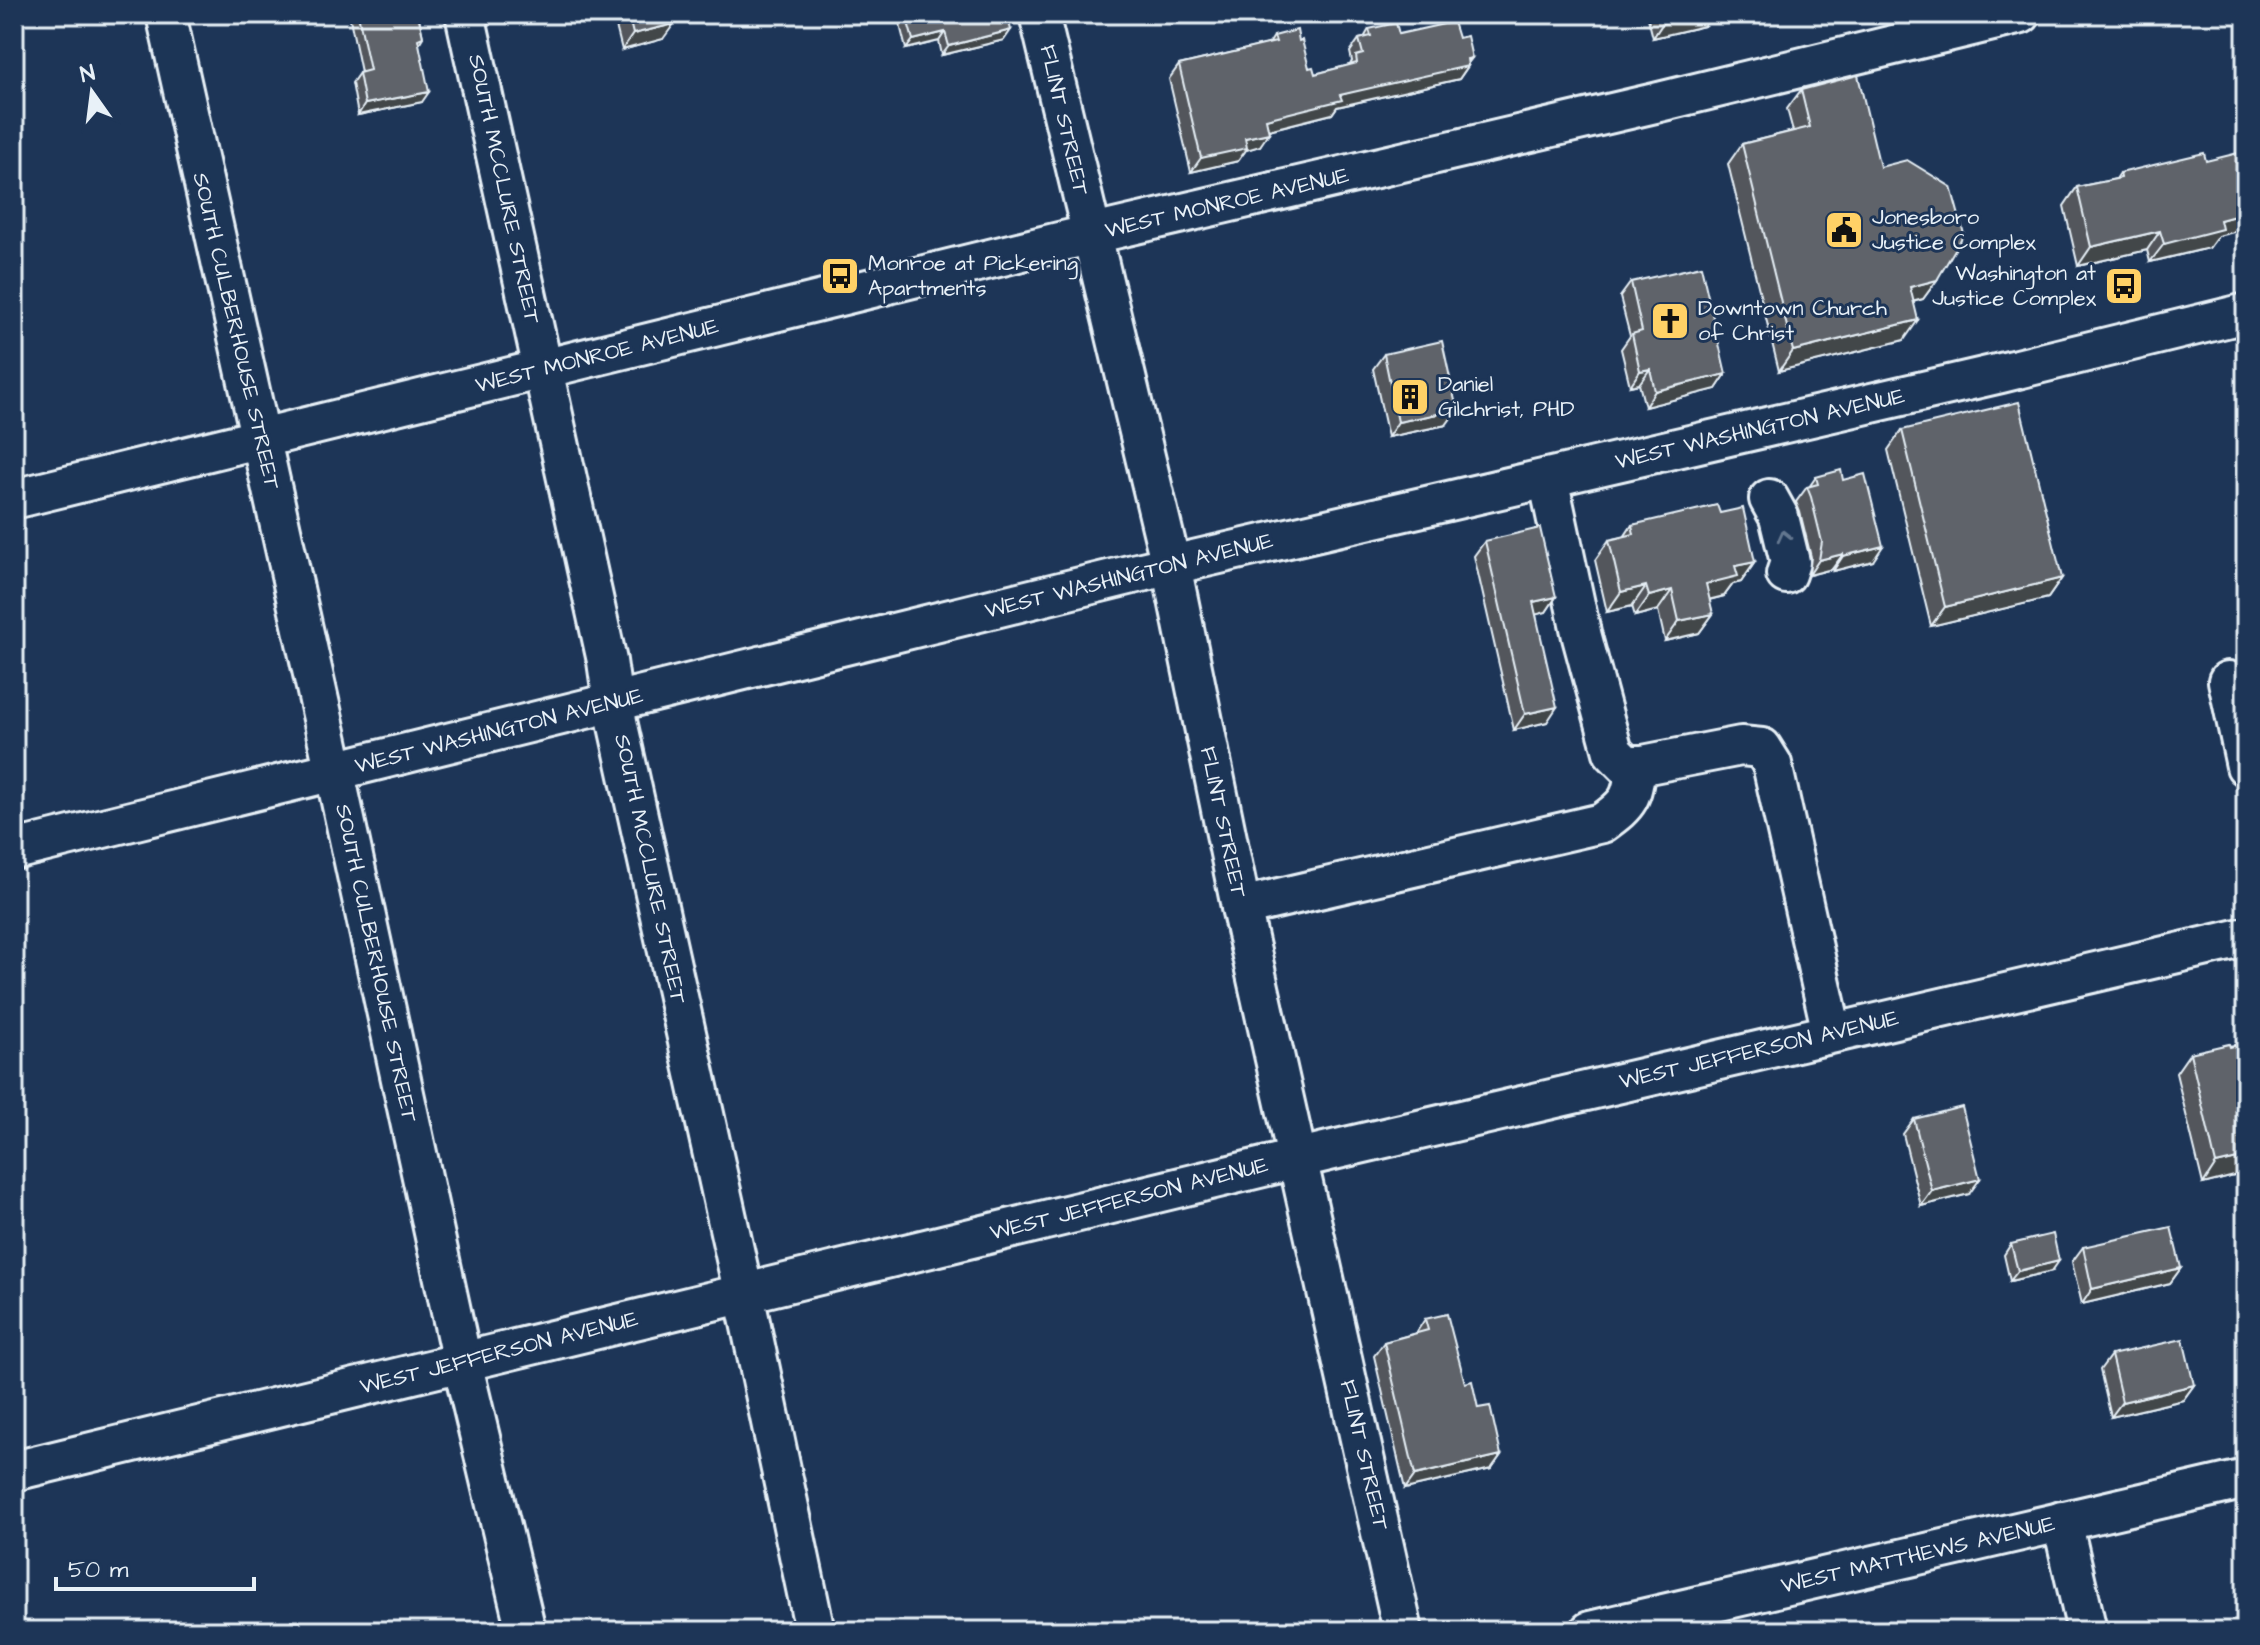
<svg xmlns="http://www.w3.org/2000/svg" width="2260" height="1645" font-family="'Architects Daughter',sans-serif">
	<rect width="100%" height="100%" fill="#1d3557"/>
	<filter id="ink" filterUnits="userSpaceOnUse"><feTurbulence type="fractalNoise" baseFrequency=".0125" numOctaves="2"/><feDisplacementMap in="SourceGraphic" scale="16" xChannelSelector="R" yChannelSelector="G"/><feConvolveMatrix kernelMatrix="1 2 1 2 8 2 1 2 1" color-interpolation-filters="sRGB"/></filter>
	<g filter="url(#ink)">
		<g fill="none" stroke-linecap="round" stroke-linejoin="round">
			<defs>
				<g id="minor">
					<path d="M166 14 328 741 462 1362 526 1631"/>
					<path d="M465 14 607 661 613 703 750 1322 815 1631"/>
					<path d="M1039 14 1171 565 1241 907 1403 1631"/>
					<path d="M1548 478 1582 637 1613 752 1626 765H1643L1741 746 1762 748 1772 764 1832 1033"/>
					<path d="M14 499 1063 241 1655 103 2021 14"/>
					<path d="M1769 499 1779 517 1790 562 1786 574"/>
					<path d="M2228 681 2246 766"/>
					<path d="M14 850 1133 574 2001 373 2246 313"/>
					<path d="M1241 907 1602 823C1630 803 1632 798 1636 765"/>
					<path d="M14 1471 1329 1151 2246 937"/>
					<path d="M2062 1521 2087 1631"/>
					<path d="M1590 1631 2246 1479"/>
				</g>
			</defs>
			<!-- minor casing -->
			<use href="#minor" stroke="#e8f1f8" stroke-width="44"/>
			<!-- minor -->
			<use href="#minor" stroke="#1d3557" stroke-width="38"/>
		</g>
		<!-- wall -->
		<g fill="#52565b" stroke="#e8f1f8" stroke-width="2">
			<path d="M349 14H418L423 37 419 44 422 102 358 115 352 83 359 73 361 72Z"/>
			<path d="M613 14H671L663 39 622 50Z"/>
			<path d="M1647 14H1713L1704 26 1653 38Z"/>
			<path d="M906 15 1004 40 942 55 939 41 906 49 900 25Z"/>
			<path d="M1369 29 1399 34 1458 38 1472 58 1468 63V66L1459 79 1337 107 1332 114 1269 130 1260 146 1246 150 1238 161 1191 172 1169 79 1179 65 1269 44 1274 36 1299 41 1309 68 1315 74 1350 65 1352 61 1350 52 1359 39 1364 38Z"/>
			<path d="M1801 90 1880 167 1937 280 1923 299 1913 302 1904 340 1779 371 1728 164 1742 144 1793 131 1787 109Z"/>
			<path d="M2120 173 2218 236 2209 248 2150 262 2147 250 2078 266 2064 206 2077 187 2116 179Z"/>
			<path d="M1631 282 1726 374 1716 389 1645 407 1639 384 1630 386 1621 349 1630 336 1620 297Z"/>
			<path d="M1384 354 1446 425 1388 437 1373 369Z"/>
			<path d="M1902 430 2062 578 2048 598 1931 626 1888 450Z"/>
			<path d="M1816 477 1843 480 1873 561 1833 571 1832 569 1809 575 1811 557 1800 512 1796 502 1807 487H1809Z"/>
			<path d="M1720 513 1755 562 1741 582 1733 584 1724 596 1709 600 1713 614 1699 633 1665 641 1658 610 1635 616 1632 606 1607 612 1595 560 1609 540 1624 537 1632 525Z"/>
			<path d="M1485 541 1556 597 1546 612 1536 614 1547 722 1514 730 1474 556Z"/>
			<path d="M2246 1043V1173L2203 1184 2176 1073 2190 1053Z"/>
			<path d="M1914 1119 1969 1194 1921 1206 1903 1134Z"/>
			<path d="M2011 1244 2052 1271 2010 1281 2004 1255Z"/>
			<path d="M2083 1247 2181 1268 2170 1283 2082 1304 2072 1262Z"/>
			<path d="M1425 1319 1465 1383 1501 1455 1491 1469 1405 1489 1374 1356 1384 1342 1416 1333Z"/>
			<path d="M2111 1355 2194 1385 2183 1400 2111 1417 2100 1370Z"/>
		</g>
		<!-- shaded-wall -->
		<g fill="#42464a" stroke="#e8f1f8" stroke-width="2">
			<path d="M1701 14H1713L1704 26 1653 38 1663 23Z"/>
			<path d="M674 24 663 39 622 50 633 34Z"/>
			<path d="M1011 30 1004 40 942 55 949 46Z"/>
			<path d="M945 32 939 41 906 49 913 40Z"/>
			<path d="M1472 58 1466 66H1468L1459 79 1337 107 1332 114 1256 133 1266 119 1340 95Z"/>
			<path d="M429 92 422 102 358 115 365 104Z"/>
			<path d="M1269 133 1260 146 1246 150 1238 161 1191 172 1201 158 1245 138Z"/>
			<path d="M2246 213V229L2218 236 2209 248 2150 262 2164 244 2220 220Z"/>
			<path d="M2160 231 2147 250 2078 266 2091 247Z"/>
			<path d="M1937 280 1923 299 1896 306 1910 287Z"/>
			<path d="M1918 320 1904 340 1779 371 1793 351Z"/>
			<path d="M1650 369 1639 384 1630 386 1640 371Z"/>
			<path d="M1726 374 1716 389 1645 407 1655 391Z"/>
			<path d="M1457 410 1446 425 1388 437 1398 422Z"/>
			<path d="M1883 546 1873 561 1833 571 1843 556Z"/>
			<path d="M1843 554 1832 569 1809 575 1819 560Z"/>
			<path d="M1755 562 1741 582 1733 584 1724 596 1692 604 1706 584 1735 566Z"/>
			<path d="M2062 578 2048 598 1931 626 1945 607Z"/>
			<path d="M1646 586 1632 606 1607 612 1621 592Z"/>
			<path d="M1672 590 1658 610 1635 616 1649 596Z"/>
			<path d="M1556 597 1546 612 1523 618 1533 602Z"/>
			<path d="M1713 614 1699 633 1665 641 1679 621Z"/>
			<path d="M1557 707 1547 722 1514 730 1525 714Z"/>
			<path d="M2246 1157V1173L2203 1184 2216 1164Z"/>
			<path d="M1980 1179 1969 1194 1921 1206 1932 1191Z"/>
			<path d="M2059 1261 2052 1271 2010 1281 2018 1271Z"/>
			<path d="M2181 1268 2170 1283 2082 1304 2092 1289Z"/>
			<path d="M2194 1385 2183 1400 2111 1417 2122 1402Z"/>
			<path d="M1501 1455 1491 1469 1405 1489 1415 1475Z"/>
		</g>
		<!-- building -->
		<g fill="#5f646a" stroke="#e8f1f8" stroke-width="2">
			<path d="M358 14H418L423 37 418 39 429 92 365 104 359 73 370 70Z"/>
			<path d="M628 14H671L674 24 633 34Z"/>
			<path d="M912 14H1007L1011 30 949 46 945 32 913 40 906 15Z"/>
			<path d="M1661 14H1701L1663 23Z"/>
			<path d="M1453 22 1458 38 1467 36 1472 58 1467 59 1468 66 1340 95 1342 100 1266 119 1269 133 1245 138 1247 148 1201 158 1179 65 1276 42 1274 36 1297 30 1299 41 1302 40 1309 68 1313 67 1315 74 1357 63 1356 56 1363 54 1359 39 1371 36 1369 29 1396 23 1399 34Z"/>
			<path d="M1858 75 1880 167 1907 160 1951 187 1964 234 1937 280 1910 287 1918 320 1793 351 1742 144 1810 127 1801 90Z"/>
			<path d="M2246 151V213L2220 220 2222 229 2164 244 2160 231 2091 247 2077 187 2121 178 2120 173 2204 153 2206 161Z"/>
			<path d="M1701 266 1726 374 1655 391 1650 369 1640 371 1632 334 1642 331 1631 282Z"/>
			<path d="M1442 341 1457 410 1398 422 1384 354Z"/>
			<path d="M2019 402 2062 578 1945 607 1902 430Z"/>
			<path d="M1841 470 1843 480 1865 474 1883 546 1843 556V554L1819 560 1822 542 1811 497 1807 487 1818 484 1816 477Z"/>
			<path d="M1717 505 1720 513 1743 508 1755 562 1735 566 1738 576 1706 584 1713 614 1679 621 1672 590 1649 596 1646 586 1621 592 1609 540 1634 534 1632 525Z"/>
			<path d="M1540 528 1556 597 1533 602 1557 707 1525 714 1485 541Z"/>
			<path d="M2246 1043V1157L2216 1164 2190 1053 2229 1044 2230 1047Z"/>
			<path d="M1962 1107 1980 1179 1932 1191 1914 1119Z"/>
			<path d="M2171 1227 2181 1268 2092 1289 2083 1247Z"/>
			<path d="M2053 1234 2059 1261 2018 1271 2011 1244Z"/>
			<path d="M1447 1314 1465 1383 1472 1381 1478 1408 1490 1406 1501 1455 1415 1475 1384 1342 1428 1330 1425 1319Z"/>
			<path d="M2183 1339 2194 1385 2122 1402 2111 1355Z"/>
		</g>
		<!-- one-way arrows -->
		<defs><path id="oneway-chevron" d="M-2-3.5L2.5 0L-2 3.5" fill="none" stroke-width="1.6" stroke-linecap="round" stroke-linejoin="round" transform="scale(2)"/></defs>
		<use stroke="#64778f" href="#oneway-chevron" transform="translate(1784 536) rotate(-104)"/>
	</g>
	<!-- icons -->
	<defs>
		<symbol id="civic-square" viewBox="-11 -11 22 22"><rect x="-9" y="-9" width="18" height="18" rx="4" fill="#ffd166" stroke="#1d3557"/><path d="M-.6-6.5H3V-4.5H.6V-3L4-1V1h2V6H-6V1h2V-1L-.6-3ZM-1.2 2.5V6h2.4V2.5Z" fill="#111"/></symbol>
		<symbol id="bus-square" viewBox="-11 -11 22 22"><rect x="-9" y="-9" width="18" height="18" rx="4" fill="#ffd166" stroke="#1d3557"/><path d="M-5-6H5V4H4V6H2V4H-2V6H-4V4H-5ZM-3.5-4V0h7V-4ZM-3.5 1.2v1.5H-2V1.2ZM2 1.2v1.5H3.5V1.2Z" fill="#111"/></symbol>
		<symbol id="church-square" viewBox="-11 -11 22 22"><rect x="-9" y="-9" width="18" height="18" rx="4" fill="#ffd166" stroke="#1d3557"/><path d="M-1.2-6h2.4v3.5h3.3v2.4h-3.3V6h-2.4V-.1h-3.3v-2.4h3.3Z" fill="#111"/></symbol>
		<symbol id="building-square" viewBox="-11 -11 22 22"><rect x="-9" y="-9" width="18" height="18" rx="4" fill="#ffd166" stroke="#1d3557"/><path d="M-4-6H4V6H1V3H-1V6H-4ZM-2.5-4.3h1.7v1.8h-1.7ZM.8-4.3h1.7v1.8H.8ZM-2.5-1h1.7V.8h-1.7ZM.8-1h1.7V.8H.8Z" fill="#111"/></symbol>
	</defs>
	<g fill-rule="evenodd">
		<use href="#civic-square" x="1822" y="208" width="44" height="44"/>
		<use href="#bus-square" x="818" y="254" width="44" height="44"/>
		<use href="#bus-square" x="2102" y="264" width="44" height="44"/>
		<use href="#church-square" x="1648" y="299" width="44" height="44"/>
		<use href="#building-square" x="1388" y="375" width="44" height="44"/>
	</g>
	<g text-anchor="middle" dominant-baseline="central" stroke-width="6" stroke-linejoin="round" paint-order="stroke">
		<!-- street labels -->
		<g font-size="22" fill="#e8f1f8" stroke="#1d3557">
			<text transform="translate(1064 120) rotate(77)">FLINT STREET</text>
			<text transform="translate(504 189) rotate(78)">SOUTH MCCLURE STREET</text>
			<text transform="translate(1227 203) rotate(-13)">WEST MONROE AVENUE</text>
			<text transform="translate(236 331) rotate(77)">SOUTH CULBERHOUSE STREET</text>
			<text transform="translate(597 356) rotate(-14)">WEST MONROE AVENUE</text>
			<text transform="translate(1760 429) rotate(-13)">WEST WASHINGTON AVENUE</text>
			<text transform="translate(1129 576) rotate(-14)">WEST WASHINGTON AVENUE</text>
			<text transform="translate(499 731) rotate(-14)">WEST WASHINGTON AVENUE</text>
			<text transform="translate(1223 822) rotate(78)">FLINT STREET</text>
			<text transform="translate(650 869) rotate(78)">SOUTH MCCLURE STREET</text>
			<text transform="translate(376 963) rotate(78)">SOUTH CULBERHOUSE STREET</text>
			<text transform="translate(1759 1050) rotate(-13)">WEST JEFFERSON AVENUE</text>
			<text transform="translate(1129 1199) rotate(-14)">WEST JEFFERSON AVENUE</text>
			<text transform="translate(499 1353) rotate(-14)">WEST JEFFERSON AVENUE</text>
			<text transform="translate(1364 1455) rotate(77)">FLINT STREET</text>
			<text transform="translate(1918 1555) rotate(-13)">WEST MATTHEWS AVENUE</text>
		</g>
		<!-- poi labels -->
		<g font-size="22" fill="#e8f1f8" stroke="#1d3557" text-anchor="start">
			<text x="1872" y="217">Jonesboro<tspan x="1872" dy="25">Justice Complex</tspan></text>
			<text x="868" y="263">Monroe at Pickering<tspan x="868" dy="25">Apartments</tspan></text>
			<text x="2096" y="273" text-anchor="end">Washington at<tspan x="2096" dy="25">Justice Complex</tspan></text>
			<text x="1698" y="308">Downtown Church<tspan x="1698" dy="25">of Christ</tspan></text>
			<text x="1438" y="384">Daniel<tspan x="1438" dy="25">Gilchrist, PHD</tspan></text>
		</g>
	</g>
	<!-- margin -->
	<rect width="2260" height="1645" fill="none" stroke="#1d3557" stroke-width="48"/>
	<rect x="24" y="24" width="2212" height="1597" fill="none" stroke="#e8f1f8" stroke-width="3" filter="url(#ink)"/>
	<!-- north arrow -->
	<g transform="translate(92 92) rotate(346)" stroke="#1d3557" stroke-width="6" paint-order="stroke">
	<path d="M0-6L14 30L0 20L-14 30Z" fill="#e8f1f8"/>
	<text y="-12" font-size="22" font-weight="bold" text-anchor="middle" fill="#e8f1f8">N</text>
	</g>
	<!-- scale -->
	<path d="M56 1577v12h198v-12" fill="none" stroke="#e8f1f8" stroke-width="4"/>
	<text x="68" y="1577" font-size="24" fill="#e8f1f8" stroke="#1d3557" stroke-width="6" paint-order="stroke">50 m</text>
</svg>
